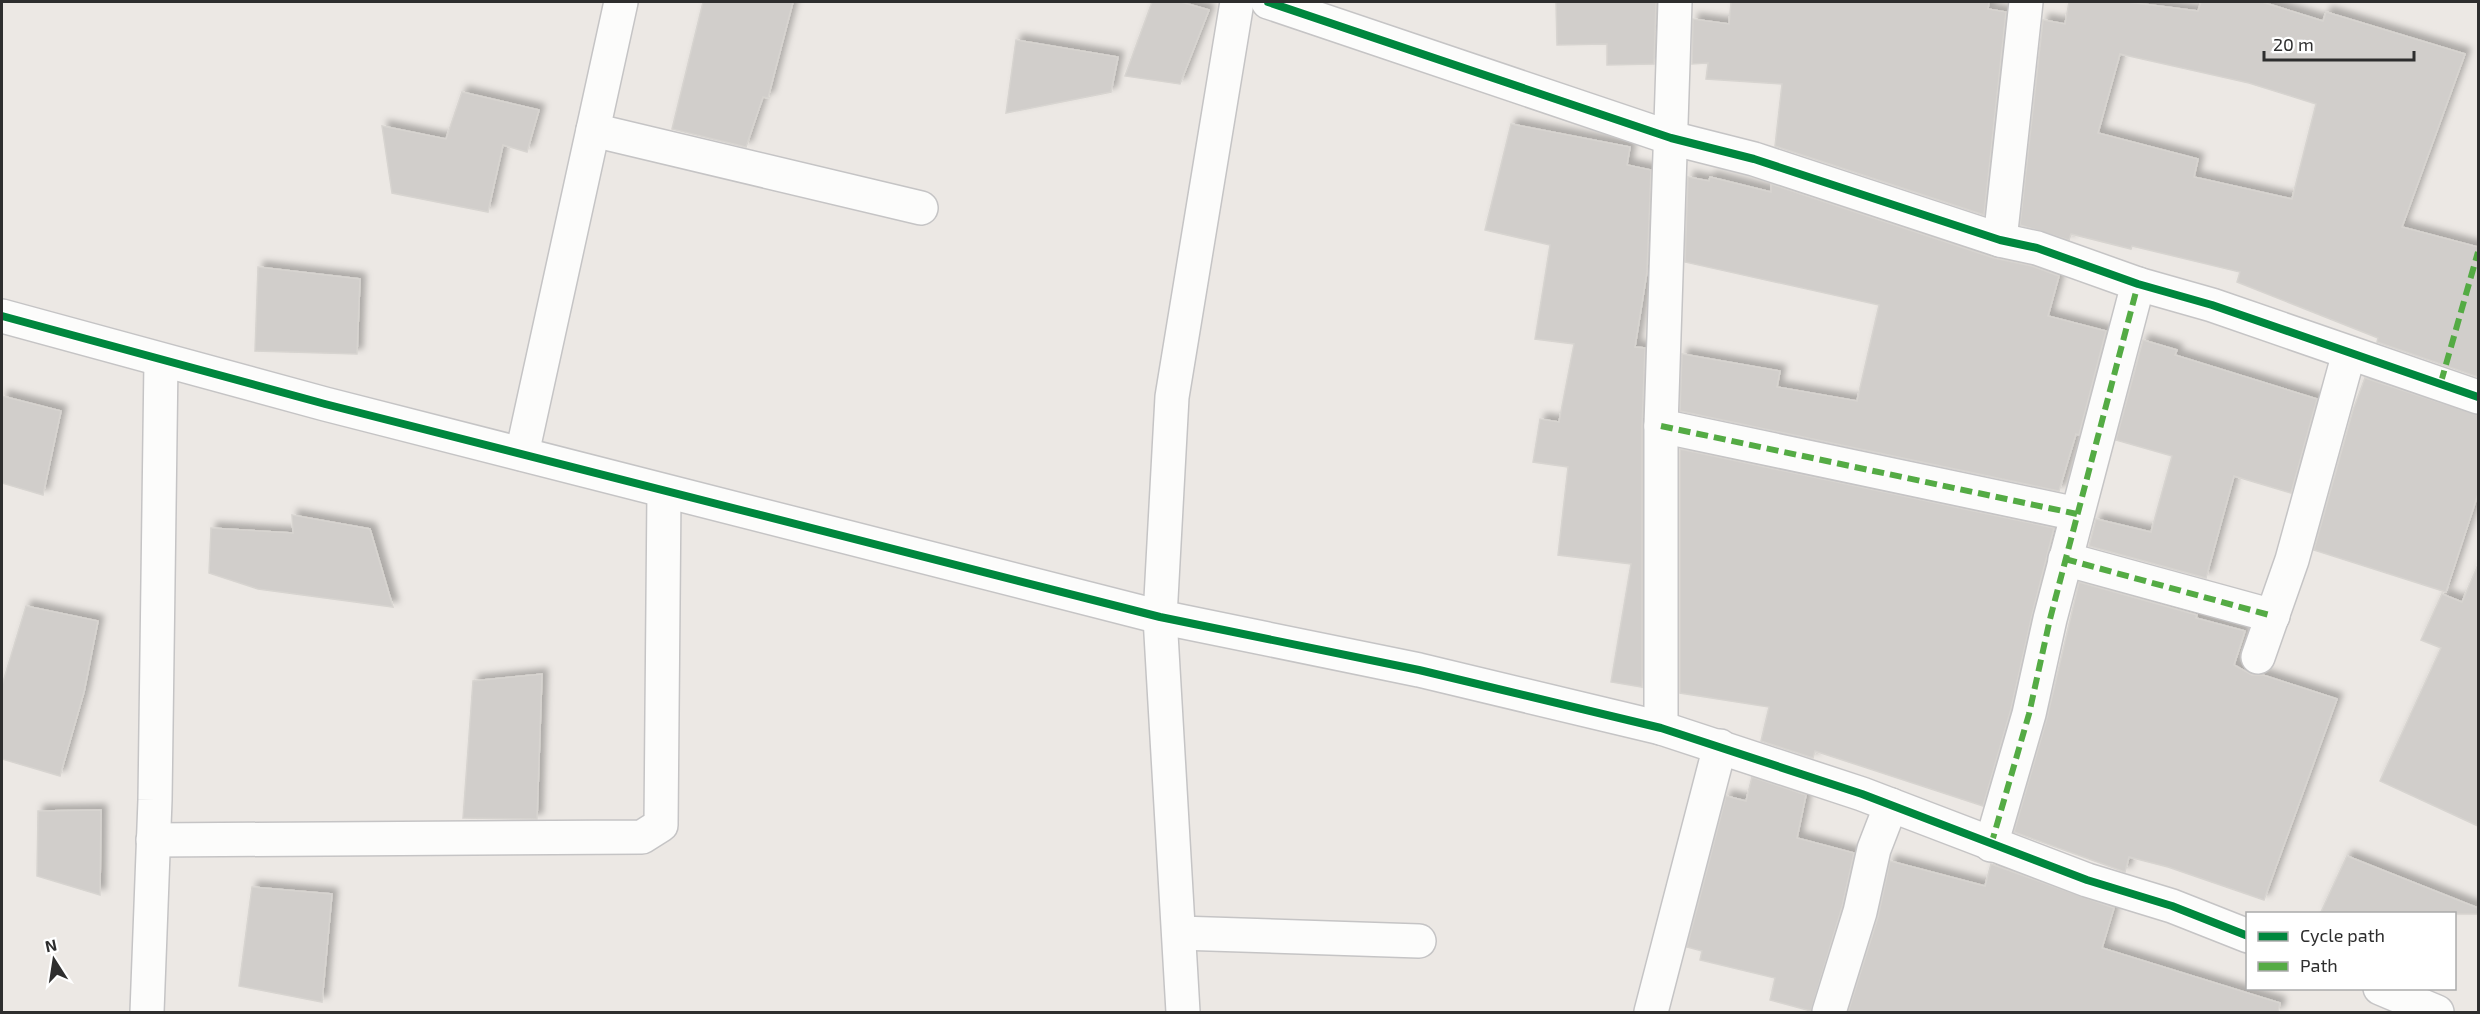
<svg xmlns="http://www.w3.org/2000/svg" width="2480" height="1014" font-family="'Exo 2',sans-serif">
	<defs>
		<filter id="shadow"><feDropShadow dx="5.5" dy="-5.5" stdDeviation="3" flood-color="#0004"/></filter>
	</defs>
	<rect width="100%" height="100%" fill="#ece8e4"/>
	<!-- building -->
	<g fill="#d1cecb" stroke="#d7d4d0" stroke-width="1.5" fill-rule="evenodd" filter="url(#shadow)">
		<path d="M703 2H793L768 98 763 97 746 147 672 129Z"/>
		<path d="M1152 2H1181L1209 10 1180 84 1125 76Z"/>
		<path d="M1556 2H1656L1654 64 1607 65V44L1557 45Z"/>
		<path d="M1731 2H1989L1988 9 2006 12 1984 215 1775 146 1782 84 1706 79 1708 63 1692 64 1693 19 1729 24Z"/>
		<path d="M2069 2H2127L2198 11 2201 2H2262L2323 21 2326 12 2465 54 2402 227 2478 247V377L2377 342 2378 338 2237 282 2240 272 2132 246 2131 249 2071 234 2069 240 2020 225 2043 20 2065 24ZM2120 54 2249 83 2316 104 2292 199 2194 177 2198 159 2098 133Z"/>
		<path d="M1016 40 1118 57 1111 92 1006 113Z"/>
		<path d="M462 92 539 110 527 152 503 145 488 212 392 193 382 126 446 139Z"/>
		<path d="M1511 124 1630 147 1627 165 1651 170 1647 272 1635 347 1645 348 1642 426V687L1611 682 1631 564 1558 555 1568 467 1533 462 1540 419 1559 422 1574 344 1535 339 1550 245 1485 230Z"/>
		<path d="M1688 177 1709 181 1710 177 1771 192V184L1994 258 2032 266 2059 276 2048 316 2106 331 2079 435 2076 434 2059 491 1680 411 1682 354 1780 371 1777 387 1857 401 1879 305 1685 262Z"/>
		<path d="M258 267 360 279 357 354 255 351Z"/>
		<path d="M2143 340 2177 350 2175 355 2317 399 2291 493 2234 476 2206 578 2089 546 2096 519 2151 532 2172 456 2116 440Z"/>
		<path d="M2365 378 2478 415V494L2446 592 2314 550 2353 410Z"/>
		<path d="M2 396 61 411 43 495 2 483Z"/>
		<path d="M1680 449 2054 528 2032 615 2011 709 1983 806 1815 751 1813 758 1761 741 1769 707 1680 693Z"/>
		<path d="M292 515 370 529 393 607 258 589 209 573 211 528 293 533Z"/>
		<path d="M2478 565V826L2380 781 2441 648 2421 640 2442 594 2462 602Z"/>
		<path d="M2079 582 2197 615 2196 618 2245 631 2234 665 2252 675H2263L2337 699 2264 900 2168 867 2129 857 2125 872 2014 832 2047 718Z"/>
		<path d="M26 606 98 621 84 692 60 776 2 759V685Z"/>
		<path d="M542 674 537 819 463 818 473 681Z"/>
		<path d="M1752 777 1806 795 1797 838 1854 853 1842 907 1811 1011 1770 1000 1775 978 1700 960 1702 951 1687 947 1726 796 1746 801Z"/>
		<path d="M101 810 100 895 37 876 38 811Z"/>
		<path d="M2347 856 2478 908V914H2320Z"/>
		<path d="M1890 861 1985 886 1991 864 2114 908 2102 948 2280 1003 2278 1012H1848L1878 917Z"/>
		<path d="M252 887 332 894 322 1002 239 986Z"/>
	</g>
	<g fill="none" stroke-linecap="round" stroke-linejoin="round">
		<defs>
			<g id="minor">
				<path d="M1268 2 1671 138 1754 159 2000 240 2037 248 2138 284 2212 305 2478 397"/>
				<path d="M593 130 921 208"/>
				<path d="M2000 240 2026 2"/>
				<path d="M1661 426 2077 514"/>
				<path d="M522 454 621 2"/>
				<path d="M2065 559 2273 616"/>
				<path d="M2258 657 2292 560 2349 353"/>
				<path d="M1661 728V426L1675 2"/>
				<path d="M153 840 642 837 661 825 664 492"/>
				<path d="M1991 845 2029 714 2050 619 2138 284"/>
				<path d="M1179 933 1419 941"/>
				<path d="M147 1012 155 800 161 361"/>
				<path d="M1183 1012 1160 617 1172 397 1237 2"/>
				<path d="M1651 1012 1720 746"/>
				<path d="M1829 1012 1860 912 1874 849 1891 805"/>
			</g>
			<g id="tertiary">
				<path d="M2 316 325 404 1160 617 1419 670 1661 728 1862 794 2087 880 2172 906 2248 936"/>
				<path d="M2380 988 2437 1012"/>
			</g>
		</defs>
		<!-- minor casing -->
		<use href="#minor" stroke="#c5c4c5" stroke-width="36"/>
		<!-- tertiary casing -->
		<use href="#tertiary" stroke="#c5c4c5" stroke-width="36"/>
		<!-- minor -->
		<use href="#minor" stroke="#fcfcfb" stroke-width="33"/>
		<!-- tertiary -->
		<use href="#tertiary" stroke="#fcfcfb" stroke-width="33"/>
		<!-- quiet -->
		<g stroke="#54ab44" stroke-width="6" stroke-dasharray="12 6" stroke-linecap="butt">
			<path d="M2441 382 2478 252"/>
			<path d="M1661 426 2077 514"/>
			<path d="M2065 559 2273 616"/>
			<path d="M1991 845 2029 714 2050 619 2138 284"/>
		</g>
		<defs>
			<g id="cycleway">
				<path d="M1268 2 1671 138 1754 159 2000 240 2037 248 2138 284 2212 305 2478 397"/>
				<path d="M2 316 325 404 1160 617 1419 670 1661 728 1862 794 2087 880 2172 906 2248 936"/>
			</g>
		</defs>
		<!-- cycleway casing -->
		<use href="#cycleway" stroke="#fff" stroke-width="11"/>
		<!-- cycleway -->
		<use href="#cycleway" stroke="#00873e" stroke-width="8"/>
	</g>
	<!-- border -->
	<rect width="2480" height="1014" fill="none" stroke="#2e2e2e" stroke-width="6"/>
	<!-- legend -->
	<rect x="2246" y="912" width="210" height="78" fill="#ffffff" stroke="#ababab" stroke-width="1.5"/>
	<rect x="2258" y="932" width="30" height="9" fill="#00873e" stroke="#ababab" stroke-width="1.5"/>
	<text x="2300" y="942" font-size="18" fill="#2e2e2e">Cycle path</text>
	<rect x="2258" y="962" width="30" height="9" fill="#54ab44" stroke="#ababab" stroke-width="1.5"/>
	<text x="2300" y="972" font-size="18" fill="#2e2e2e">Path</text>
	<!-- north arrow -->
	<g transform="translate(54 960) rotate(348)" stroke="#ffffff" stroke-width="4.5" paint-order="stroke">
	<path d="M0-4.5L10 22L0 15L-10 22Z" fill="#2e2e2e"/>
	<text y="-9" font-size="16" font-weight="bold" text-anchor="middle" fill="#2e2e2e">N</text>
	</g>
	<!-- scale -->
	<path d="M2264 51v9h150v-9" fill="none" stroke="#2e2e2e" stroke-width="3"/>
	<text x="2273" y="51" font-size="18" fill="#2e2e2e" stroke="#ffffff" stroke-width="4.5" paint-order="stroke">20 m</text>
</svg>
